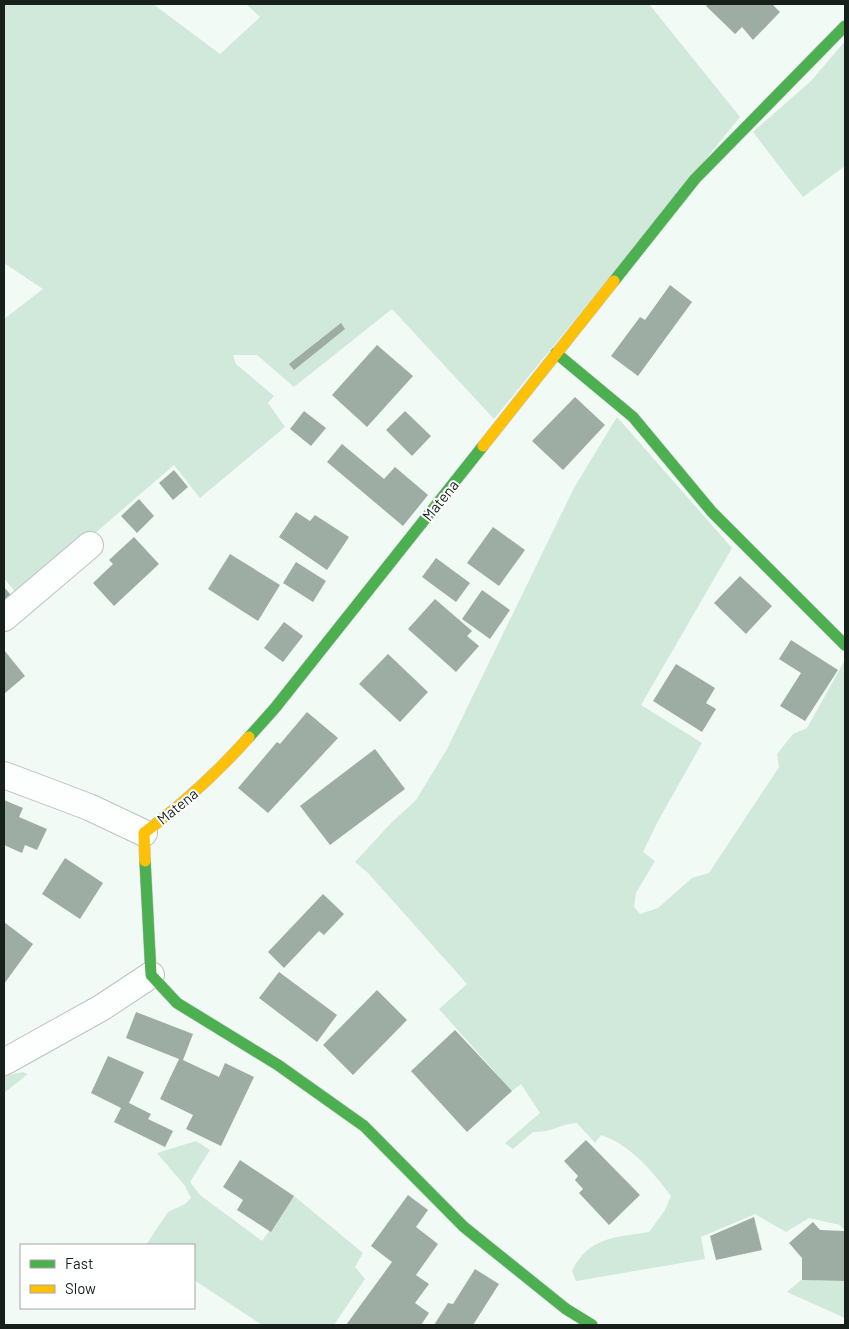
<svg xmlns="http://www.w3.org/2000/svg" width="849" height="1329" font-family="Barlow,sans-serif">
	<rect width="100%" height="100%" fill="#f2faf5"/>
	<!-- green -->
	<g fill="#d0e9da">
		<path d="M4 4H153L220 54 260 17 246 4H649L740 117 494 419 392 309 294 387 257 355H233L236 364 274 396 268 403 285 427 200 498 174 465 20 598 4 578V319L43 289 4 263Z"/>
		<path d="M845 41V166L803 197 753 132 811 81Z"/>
		<path d="M617 417 732 548 641 705 702 743 658 821 643 852 655 861 636 893 634 907 640 914 658 908 692 878 709 873 779 767 777 754 793 734 807 728 845 660V1231L840 1225 809 1218 786 1232 755 1214 701 1237 705 1259 576 1281 572 1271C588 1237 616 1237 649 1232L665 1210 671 1196C653 1172 631 1145 601 1135L595 1143 577 1123C559 1124 551 1133 533 1132L513 1149 505 1143 540 1113 521 1084 512 1091 439 1009 467 984 368 873 355 862 391 823 416 800 447 749 574 488Z"/>
		<path d="M23 1072 28 1074 4 1093V1076Z"/>
		<path d="M196 1141 210 1150 190 1182 200 1195 262 1241 294 1196 363 1253 355 1267 365 1279 334 1325H262L194 1280V1245H146L168 1212 185 1204 191 1198 185 1186 157 1153Z"/>
		<path d="M801 1280 845 1281V1318L787 1292Z"/>
	</g>
	<!-- building -->
	<g fill="#9dada4">
		<path d="M708 4H772L780 12 753 40 742 27 735 34 706 6Z"/>
		<path d="M670 285 692 302 638 376 611 356 640 317 645 320Z"/>
		<path d="M341 323 345 329 294 370 289 364Z"/>
		<path d="M377 345 413 376 367 427 332 395Z"/>
		<path d="M575 397 605 425 563 470 532 441Z"/>
		<path d="M304 411 326 428 311 446 290 429Z"/>
		<path d="M405 411 431 436 412 456 386 430Z"/>
		<path d="M342 444 384 479 395 467 428 495 403 526 327 462Z"/>
		<path d="M174 470 188 487 173 500 159 483Z"/>
		<path d="M139 499 154 516 137 533 121 516Z"/>
		<path d="M296 512 310 521 315 515 349 537 327 570 279 537Z"/>
		<path d="M493 527 525 550 499 586 467 563Z"/>
		<path d="M134 537 159 564 114 606 93 583 113 564 109 560Z"/>
		<path d="M230 554 280 585 258 621 208 589Z"/>
		<path d="M436 558 470 583 456 602 422 577Z"/>
		<path d="M296 562 326 581 313 602 283 583Z"/>
		<path d="M740 576 772 606 746 634 714 603Z"/>
		<path d="M4 587 15 600 4 610Z"/>
		<path d="M482 590 510 610 490 639 462 619Z"/>
		<path d="M435 599 472 631 467 636 479 646 456 672 408 629Z"/>
		<path d="M284 622 303 636 283 662 264 648Z"/>
		<path d="M791 640 838 670 805 721 780 706 801 673 779 659Z"/>
		<path d="M4 650 25 676 4 694Z"/>
		<path d="M388 654 428 692 400 722 359 684Z"/>
		<path d="M676 664 715 688 706 703 716 709 702 732 653 701Z"/>
		<path d="M307 712 338 738 268 813 238 788 277 742 280 744Z"/>
		<path d="M375 749 405 789 330 845 300 806Z"/>
		<path d="M4 800 23 808 19 817 47 829 37 850 25 845 22 853 4 845Z"/>
		<path d="M65 858 103 883 80 919 42 894Z"/>
		<path d="M323 894 344 914 324 935 319 931 284 968 268 952Z"/>
		<path d="M4 922 33 944 4 984Z"/>
		<path d="M279 972 337 1015 317 1042 259 998Z"/>
		<path d="M377 990 407 1020 353 1075 323 1045Z"/>
		<path d="M136 1012 193 1034 183 1060 219 1077 225 1063 254 1077 221 1146 186 1129 193 1115 160 1099 179 1059 126 1038Z"/>
		<path d="M455 1030 512 1091 467 1132 411 1071Z"/>
		<path d="M108 1056 144 1072 129 1103 151 1114 148 1119 173 1131 165 1147 114 1122 121 1108 91 1093Z"/>
		<path d="M586 1140 640 1195 609 1225 579 1193 583 1189 575 1180 578 1176 564 1161Z"/>
		<path d="M240 1160 294 1196 271 1232 237 1210 243 1200 223 1187Z"/>
		<path d="M408 1195 428 1210 416 1227 438 1244 416 1275 429 1284 415 1303 429 1313 421 1325H346L392 1262 371 1246Z"/>
		<path d="M754 1217 762 1250 716 1260 710 1236Z"/>
		<path d="M813 1222 820 1230 845 1231V1281L802 1280V1258L789 1243Z"/>
		<path d="M475 1269 499 1284 473 1325H434L448 1303 453 1304Z"/>
	</g>
	<g fill="none" stroke-linecap="round" stroke-linejoin="round">
		<defs>
			<g id="street">
				<path d="M4 618 90 545"/>
				<path d="M4 775 89 807 144 833"/>
				<path d="M4 1062 101 1008 151 975"/>
			</g>
			<g id="fast">
				<path d="M614 281 695 179 845 26"/>
				<path d="M556 353 633 417 712 512 845 645"/>
				<path d="M249 737 275 708 483 446"/>
				<path d="M145 861 151 975 177 1003 278 1065 364 1126 464 1227 566 1309 592 1325"/>
			</g>
			<g id="slow">
				<path d="M483 446 614 281"/>
				<path d="M145 861 144 833C183 804 217 773 249 737"/>
			</g>
		</defs>
		<!-- street casing -->
		<use href="#street" stroke="#bcc3bf" stroke-width="28"/>
		<!-- fast casing -->
		<use href="#fast" stroke="#bcc3bf" stroke-width="12"/>
		<!-- slow casing -->
		<use href="#slow" stroke="#bcc3bf" stroke-width="12"/>
		<!-- street -->
		<use href="#street" stroke="#fdfefe" stroke-width="26"/>
		<!-- fast -->
		<use href="#fast" stroke="#4caf50" stroke-width="11"/>
		<!-- slow -->
		<use href="#slow" stroke="#ffc107" stroke-width="11"/>
	</g>
	<g text-anchor="middle" dominant-baseline="central" stroke-width="4" stroke-linejoin="round" paint-order="stroke">
		<!-- street labels -->
		<g font-size="15" fill="#18201b" stroke="#fff">
			<text transform="translate(440 500) rotate(-51)">Matena</text>
			<text transform="translate(177 806) rotate(-39)">Matena</text>
		</g>
	</g>
	<!-- border -->
	<rect width="849" height="1329" fill="none" stroke="#18201b" stroke-width="10"/>
	<!-- legend -->
	<rect x="20" y="1244" width="175" height="65" fill="#ffffff" stroke="#a3a6a4"/>
	<rect x="30" y="1260" width="25" height="8" fill="#4caf50" stroke="#a3a6a4"/>
	<text x="65" y="1269" font-size="15" fill="#18201b">Fast</text>
	<rect x="30" y="1285" width="25" height="8" fill="#ffc107" stroke="#a3a6a4"/>
	<text x="65" y="1294" font-size="15" fill="#18201b">Slow</text>
</svg>
